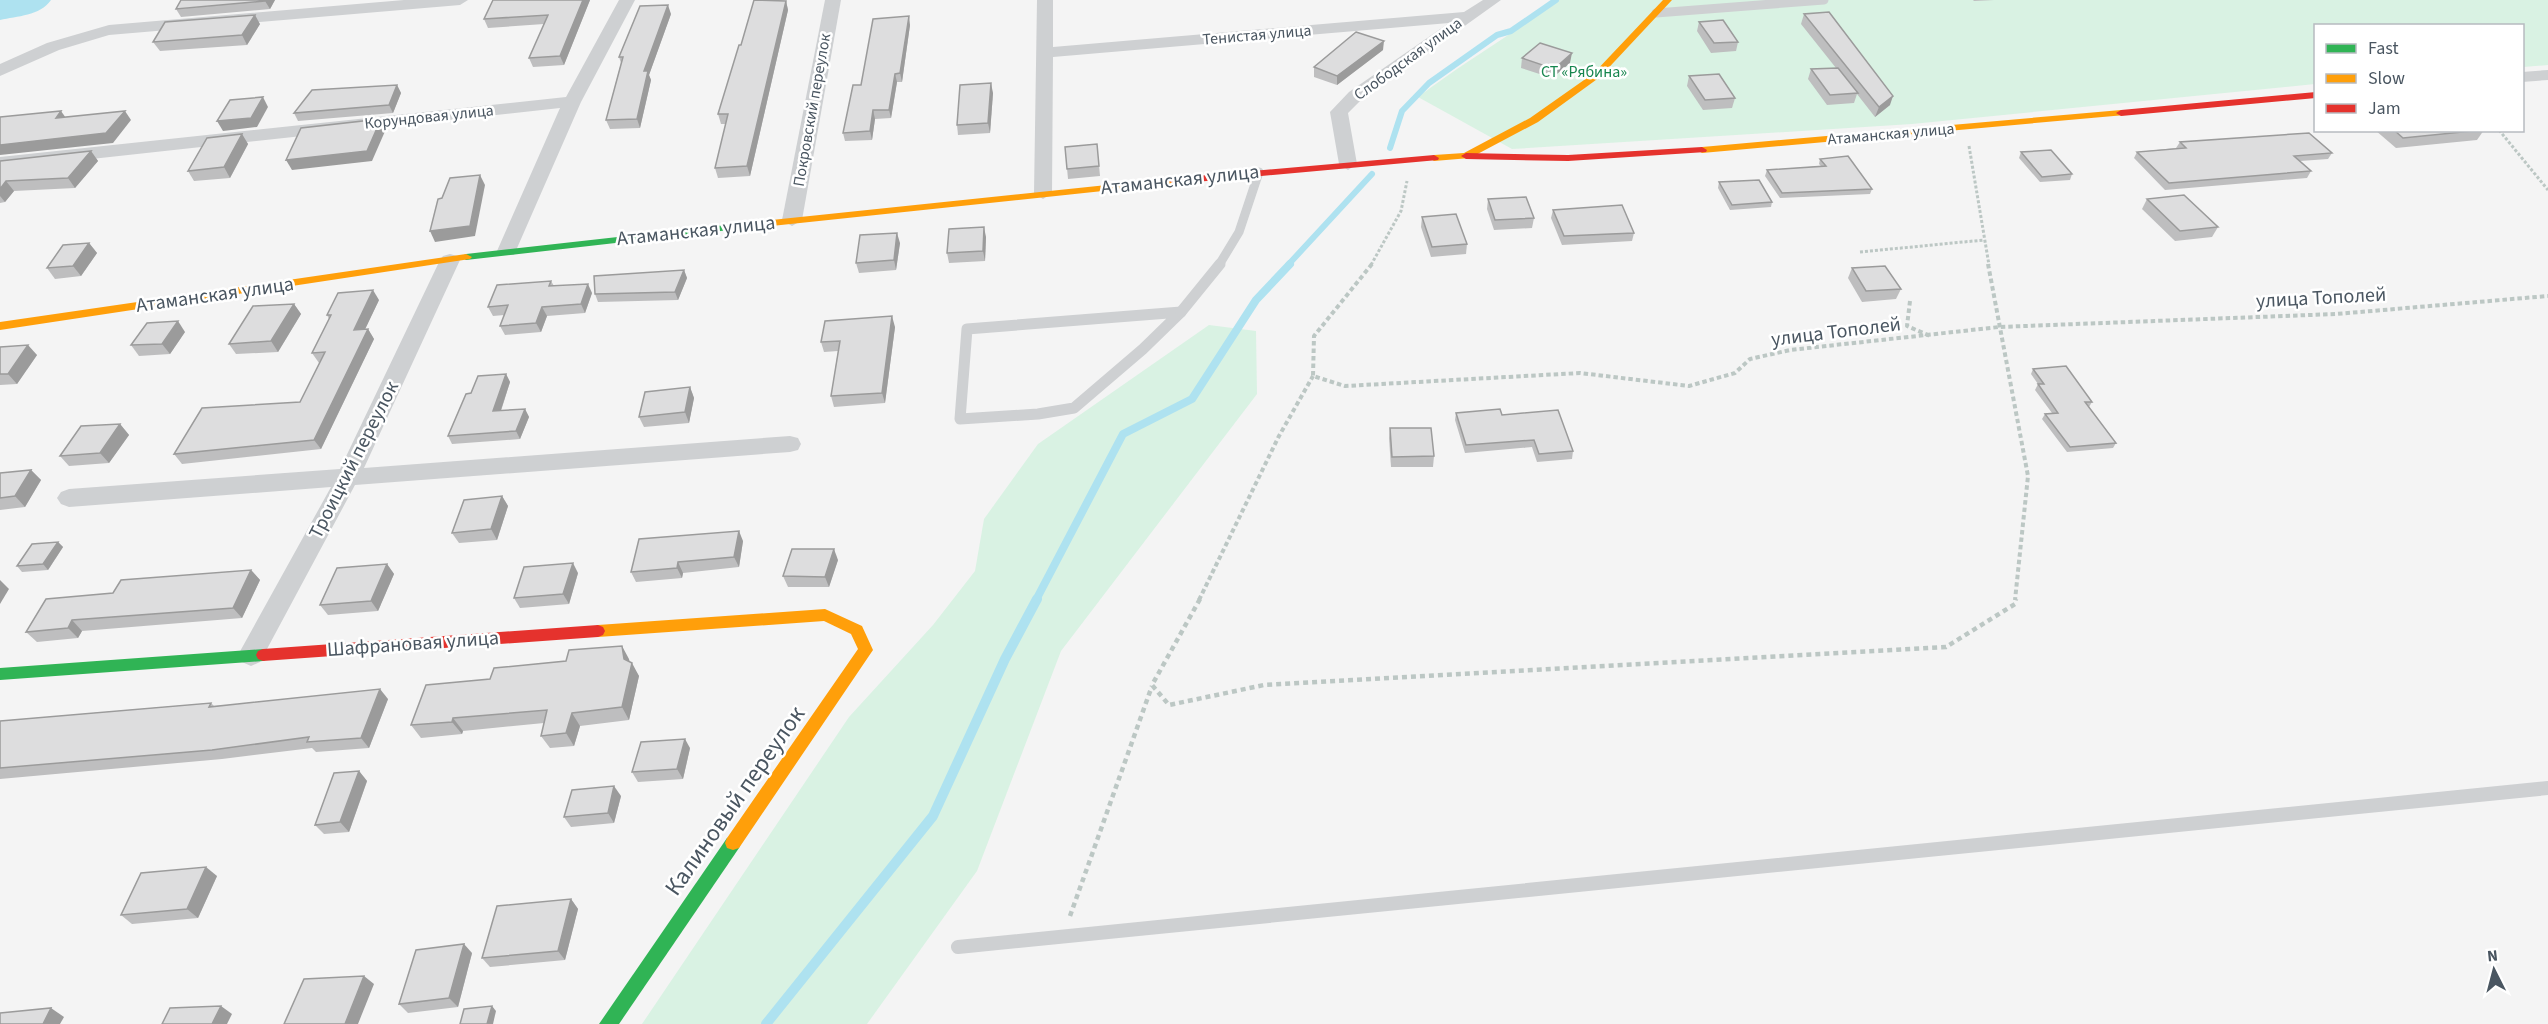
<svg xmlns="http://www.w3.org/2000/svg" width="2548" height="1024" font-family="'Source Sans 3',sans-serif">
	<rect width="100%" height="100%" fill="#f4f4f4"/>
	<!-- green -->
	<g fill="#d9f2e3">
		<path d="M1559 0H2548V65L2523 67 2522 26H2316L2315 84 1912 124 1512 149 1418 97C1464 62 1513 34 1559 0Z"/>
		<path d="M1209 325 1256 331 1257 394 1061 651 977 871 867 1024H642L849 717 933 625 975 571 984 519 1038 444Z"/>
	</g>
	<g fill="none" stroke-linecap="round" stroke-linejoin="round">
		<!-- stream-far2 -->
		<g stroke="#aee2f0" stroke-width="6">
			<path d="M1390 148 1402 111 1429 83 1497 35 1511 31 1556 0"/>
			<path d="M1288 265 1372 174"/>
		</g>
		<!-- stream-far1 -->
		<path stroke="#aee2f0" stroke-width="8" d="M1036 600 1123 434 1192 399 1256 300 1290 264"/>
		<!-- stream -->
		<path stroke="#aee2f0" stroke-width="10" d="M766 1024 933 816 1005 659 1037 599"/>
		<!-- river -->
		<path fill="#aee2f0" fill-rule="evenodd" d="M0 0H51C40 16 17 16 0 20Z"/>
		<!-- path-far2 -->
		<g stroke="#bcc7c4" stroke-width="3" stroke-dasharray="3 2" stroke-linecap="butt">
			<path d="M2499 130 2548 190"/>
			<path d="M1969 146 1989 265"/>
			<path d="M1860 252 1984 240"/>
			<path d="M1371 265 1401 211 1407 181"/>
		</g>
		<!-- path-far1 -->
		<g stroke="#bcc7c4" stroke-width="4" stroke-dasharray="4.5 3" stroke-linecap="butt">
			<path d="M1372 264 1314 336 1313 376 1345 386 1580 373 1689 386 1735 373 1750 359 1790 350 1999 327 2336 314 2548 296"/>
			<path d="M1988 264 2028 476 2015 600"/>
			<path d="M1910 301 1907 326 1930 336"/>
			<path d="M1199 600 1279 436 1313 376"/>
		</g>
		<!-- path -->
		<g stroke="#bcc7c4" stroke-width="4.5" stroke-dasharray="5 4" stroke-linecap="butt">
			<path d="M1200 599 1152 685 1169 705 1264 685 1946 647 2015 604 2016 599"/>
			<path d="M1070 916 1152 686"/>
		</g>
		<!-- lane-far2 -->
		<g stroke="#ced0d2" stroke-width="9">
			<path d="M1656 13 1824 0"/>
			<path d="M1219 265 1239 232 1259 172"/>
		</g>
		<!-- lane-far1 -->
		<g stroke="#ced0d2" stroke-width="11">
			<path d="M1181 312 1143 349 1074 408 1038 414 960 419 967 329Z"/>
			<path d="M1181 312 1220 264"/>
		</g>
		<!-- lane -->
		<path stroke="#ced0d2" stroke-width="14" d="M958 947 2548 788"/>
		<!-- street -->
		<g fill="#ced0d2" fill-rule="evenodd">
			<path d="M404 0H468L460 5 109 35 59 50 0 76V64L47 43 109 25Z"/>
			<path d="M619 0H635L581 102 514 255H500L497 251 560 108 0 169V157L566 97Z"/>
			<path d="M825 0H841L802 220 792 226 782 220Z"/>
			<path d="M1037 0H1053V47L1464 12 1483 0H1501L1361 100 1348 113 1357 164 1348 170 1339 164 1330 112 1349 92 1449 23 1053 57 1052 193 1043 199 1034 193Z"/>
			<path d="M2548 70V80L2522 82V72Z"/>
			<path d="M450 254 457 256 460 260 364 468 790 436 798 438 801 444 798 450 790 452 355 485 260 662 251 666 242 662 238 655 331 487 69 507 61 504 57 498 61 492 69 489 340 469 440 260 443 256Z"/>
		</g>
		<!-- fast -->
		<g fill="#30b455" fill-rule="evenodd">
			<path d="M743 223 748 226 747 228 466 260 460 257 466 254Z"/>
			<path d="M263 649 268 651 270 655 268 659 263 661 0 680V668Z"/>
			<path d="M733 836 739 838 741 843 739 848 619 1024H599L727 838Z"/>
		</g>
		<!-- slow -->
		<g fill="#ff9f0a" fill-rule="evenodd">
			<path d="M1663 0H1672L1600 77 1538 122 1470 158 1434 161 1429 158 1434 155 1464 153 1530 118 1594 73Z"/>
			<path d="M2121 110 2125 111V115L1702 153 1697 150 1702 147Z"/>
			<path d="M1174 178 1179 181 1178 183 743 229 738 226 743 223Z"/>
			<path d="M466 254 472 257 470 259 0 330V322Z"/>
			<path d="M825 609 862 626 873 650 739 848 733 850 727 848 725 843 727 838 858 649 851 634 824 621 598 637 593 635 591 631 593 627 598 625Z"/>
		</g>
		<!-- jam -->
		<g fill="#e5322d" fill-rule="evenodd">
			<path d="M2316 92V98L2121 116 2116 113 2121 110Z"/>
			<path d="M1702 147 1707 150 1706 152 1568 161 1466 159 1461 156 1466 153 1568 155Z"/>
			<path d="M1434 155 1439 158 1438 160 1174 184 1169 181 1174 178Z"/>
			<path d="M598 625 603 627 605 631 603 635 598 637 263 661 258 659 256 655 258 651 263 649Z"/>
		</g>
	</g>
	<!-- wall -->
	<g fill="#bebebf">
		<path d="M275 0 270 9 181 17 176 9Z"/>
		<path d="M493 0H590L564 65 533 67 529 58 544 24 488 28 484 19Z"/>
		<path d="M754 0 786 1 788 10 750 176 718 178 715 168 726 124H721L718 114 741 45Z"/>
		<path d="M1973 0H1994L1974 1Z"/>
		<path d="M671 14 649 75 651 80 640 128 610 129 606 120 621 63 619 57Z"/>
		<path d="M1804 14 1890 105 1875 117 1857 94 1854 103 1827 105 1808 79 1811 69 1836 68 1801 24Z"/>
		<path d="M1699 22 1738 42 1736 51 1711 53 1697 31Z"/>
		<path d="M260 24 247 45 160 51 153 42Z"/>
		<path d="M910 25 902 82H897L891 118 875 119 872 140 845 141 843 133 861 85Z"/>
		<path d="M1383 50 1337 85 1314 77V67Z"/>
		<path d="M1522 58 1570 63 1552 78 1521 68Z"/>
		<path d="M1689 76 1735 98 1732 108 1703 110 1687 86Z"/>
		<path d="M397 85 401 93 393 113 298 121 294 113Z"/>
		<path d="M993 93 990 133 958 135 957 125Z"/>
		<path d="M2375 130H2484L2477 140 2396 148Z"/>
		<path d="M242 134 248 144 230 178 194 181 188 171Z"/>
		<path d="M2180 142 2332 153 2328 159 2300 161 2311 171 2307 178 2165 190 2134 158 2137 152 2176 148Z"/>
		<path d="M1097 144 1100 176 1068 179 1065 147Z"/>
		<path d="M91 151 98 161 75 188 14 191 5 202 0 203V161Z"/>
		<path d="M2021 152 2072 174 2070 180 2040 182 2019 158Z"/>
		<path d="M1820 159 1872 189 1870 194 1780 198 1765 176 1767 170 1821 166 1819 164Z"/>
		<path d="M1719 182 1772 202 1771 207 1730 210 1718 188Z"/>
		<path d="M1488 199 1534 218 1532 228 1494 230 1487 209Z"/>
		<path d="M2147 199 2218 227 2212 237 2175 241 2142 209Z"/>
		<path d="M1553 210 1634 233 1632 241 1562 245 1551 218Z"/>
		<path d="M1422 217 1467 244 1466 254 1431 257 1421 227Z"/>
		<path d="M986 237 985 261 949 263 947 253Z"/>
		<path d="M89 243 97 253 81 276 55 279 47 268Z"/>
		<path d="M900 243 896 270 859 273 856 263Z"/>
		<path d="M1852 268 1901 289 1896 299 1862 302 1848 278Z"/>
		<path d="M684 270 687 278 678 300 598 302 595 294Z"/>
		<path d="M551 281 554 286 592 293 585 313 547 316 541 332 505 335 500 326 504 315 493 316 488 307Z"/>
		<path d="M379 300 365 329H368L374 339 321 449 182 464 174 454 300 402 320 362 319 363 312 353 329 319 327 315Z"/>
		<path d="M294 304 301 314 278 352 236 354 229 344Z"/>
		<path d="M895 327 885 403 834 407 831 396 838 351 824 352 821 342Z"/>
		<path d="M185 332 170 354 139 356 131 345Z"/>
		<path d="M0 347 37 355 17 384 0 385Z"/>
		<path d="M2033 369 2092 402 2089 407 2116 443 2113 448 2067 452 2042 419 2045 414 2052 413 2035 390 2038 384 2031 374Z"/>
		<path d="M506 374 510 382 501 411 525 409 529 417 520 439 452 444 448 436 471 393Z"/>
		<path d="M690 387 694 398 689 423 644 427 639 417Z"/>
		<path d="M1456 413 1502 415 1573 451 1572 459 1537 462 1532 447 1465 453 1455 420Z"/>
		<path d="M120 424 129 435 109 463 69 466 60 456Z"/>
		<path d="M1390 428 1434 456 1433 467H1391L1389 438Z"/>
		<path d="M31 470 41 480 25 507 0 510V473Z"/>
		<path d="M502 496 508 506 497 540 459 543 452 533Z"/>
		<path d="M743 541 739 567 683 573 682 578 636 582 631 572Z"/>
		<path d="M58 542 63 547 48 570 22 572 17 566Z"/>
		<path d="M838 560 829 587H788L783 576Z"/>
		<path d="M387 564 394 574 378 611 328 615 320 605Z"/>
		<path d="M251 570 260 580 242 618 82 631 78 638 37 642 26 632Z"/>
		<path d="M578 573 569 604 520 608 514 598Z"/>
		<path d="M629 659V662L639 676 629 720 580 726 574 746 550 748 541 736 544 723 463 731 462 734 421 738 411 725 490 679Z"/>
		<path d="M388 699 369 748 316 752 312 748 222 759 0 779V721L211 703 214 706Z"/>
		<path d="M690 748 683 779 638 782 632 772Z"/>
		<path d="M359 771 367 781 349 832 324 834 315 825Z"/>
		<path d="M621 796 614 823 571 827 564 817Z"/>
		<path d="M217 876 198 918 132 924 121 915Z"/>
		<path d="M571 899 578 909 565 960 490 967 482 958Z"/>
		<path d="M472 953 458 1007 408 1013 399 1004Z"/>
	</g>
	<!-- shaded-wall -->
	<g fill="#9b9b9b">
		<path d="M266 0H275L270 9 265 1Z"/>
		<path d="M583 0H590L564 65 560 56Z"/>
		<path d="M786 1 788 10 750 176 747 166Z"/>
		<path d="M668 5 671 14 649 75 651 80 640 128 637 119 644 71Z"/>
		<path d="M255 15 260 24 247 45 242 35Z"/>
		<path d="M909 16 910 25 902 82 900 73Z"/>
		<path d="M1384 41 1383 50 1337 85V76Z"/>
		<path d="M1572 53 1570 63 1552 78 1554 69Z"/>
		<path d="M895 74 897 82 891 118 889 110Z"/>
		<path d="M991 83 993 93 990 133 988 123Z"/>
		<path d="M397 85 401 93 393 113 389 105Z"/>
		<path d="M1893 96 1890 105 1875 117 1879 107Z"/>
		<path d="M263 97 268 107 257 127 223 131 217 121Z"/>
		<path d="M873 110 875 119 872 140 870 131Z"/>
		<path d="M61 111 68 121 56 118Z"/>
		<path d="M125 111 131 120 113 143 0 155V145Z"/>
		<path d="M381 119 386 129 372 161 292 170 286 160Z"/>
		<path d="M242 134 248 144 230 178 224 167Z"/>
		<path d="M91 151 98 161 75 188 68 178Z"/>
		<path d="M480 175 485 185 475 236 435 242 430 231Z"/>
		<path d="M6 181 14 191 5 202 0 196V189Z"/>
		<path d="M984 227 986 237 985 261 983 251Z"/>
		<path d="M897 233 900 243 896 270 894 260Z"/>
		<path d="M89 243 97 253 81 276 73 266Z"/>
		<path d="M684 270 687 278 678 300 675 292Z"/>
		<path d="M588 284 592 293 585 313 581 304Z"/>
		<path d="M373 290 379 300 360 340 354 330Z"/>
		<path d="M294 304 301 314 278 352 271 341Z"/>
		<path d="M542 307 547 316 541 332 536 323Z"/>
		<path d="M892 316 895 327 885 403 882 393Z"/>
		<path d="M178 321 185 332 170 354 162 344Z"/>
		<path d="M368 329 374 339 321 449 314 440Z"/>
		<path d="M28 345 37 355 17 384 8 374Z"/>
		<path d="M506 374 510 382 498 419 493 411Z"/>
		<path d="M690 387 694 398 689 423 685 412Z"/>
		<path d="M525 409 529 417 520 439 516 431Z"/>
		<path d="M120 424 129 435 109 463 100 453Z"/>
		<path d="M31 470 41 480 25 507 15 496Z"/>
		<path d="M502 496 508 506 497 540 491 529Z"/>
		<path d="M739 531 743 541 739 567 734 557Z"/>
		<path d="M58 542 63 547 48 570 43 564Z"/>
		<path d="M834 549 838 560 829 587 825 577Z"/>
		<path d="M678 562 683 573 682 578 677 568Z"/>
		<path d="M573 563 578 573 569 604 563 594Z"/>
		<path d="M387 564 394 574 378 611 371 601Z"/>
		<path d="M251 570 260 580 242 618 233 608Z"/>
		<path d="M0 580 9 589 0 604Z"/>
		<path d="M72 620 82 631 78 638 68 628Z"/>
		<path d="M622 646 629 659 631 668 632 663 639 676 629 720 622 707 624 659Z"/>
		<path d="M380 689 388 699 369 748 361 738Z"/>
		<path d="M572 713 580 726 574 746 566 733Z"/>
		<path d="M453 718 463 731 462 734 452 722Z"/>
		<path d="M685 739 690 748 683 779 677 769Z"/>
		<path d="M359 771 367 781 349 832 340 822Z"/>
		<path d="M614 786 621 796 614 823 608 813Z"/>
		<path d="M206 867 217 876 198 918 187 909Z"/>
		<path d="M571 899 578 909 565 960 558 951Z"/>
		<path d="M464 944 472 953 458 1007 449 998Z"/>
		<path d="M364 976 374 984 358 1024H345Z"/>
		<path d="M221 1006 232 1014 227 1024H212Z"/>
		<path d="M492 1006 496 1011 493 1024H487Z"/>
		<path d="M51 1008 64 1017 60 1024H43Z"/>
	</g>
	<!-- building -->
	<g fill="#ddddde" stroke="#9b9b9b" stroke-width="1.5">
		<path d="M181 0H266L265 1 176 9Z"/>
		<path d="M493 0H583L560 56 529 58 548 15 484 19Z"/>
		<path d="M754 0 786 1 747 166 715 168 728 114H718L739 45H741Z"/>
		<path d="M668 5 644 71H648L637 119 606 120 623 57H619L640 6Z"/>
		<path d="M1829 12 1893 96 1879 107 1804 14Z"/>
		<path d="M255 15 242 35 153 42 165 22Z"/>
		<path d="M909 16 900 73 895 74 889 110H873L870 131 843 133 853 85H861L873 19Z"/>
		<path d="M1723 20 1738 42 1714 43 1699 22Z"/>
		<path d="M1356 32 1384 41 1337 76 1314 67Z"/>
		<path d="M1540 43 1572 53 1554 69 1522 58Z"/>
		<path d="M1838 68 1858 93 1830 95 1811 69Z"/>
		<path d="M1719 74 1735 98 1705 100 1689 76Z"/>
		<path d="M991 83 988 123 957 125 960 85Z"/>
		<path d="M397 85 389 105 294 113 312 90Z"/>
		<path d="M263 97 251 118 217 121 230 100Z"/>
		<path d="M61 111 56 118 125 111 106 133 0 145V117Z"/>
		<path d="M381 119 367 151 286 160 301 128Z"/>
		<path d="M2394 130H2482L2403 138Z"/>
		<path d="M2309 133 2332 153 2294 156 2311 171 2169 183 2137 152 2186 148 2180 142Z"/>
		<path d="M242 134 224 167 188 171 207 138Z"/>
		<path d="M1097 144 1099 166 1067 169 1065 147Z"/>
		<path d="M2051 150 2072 174 2042 177 2021 152Z"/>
		<path d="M91 151 68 178 6 181 0 189V161Z"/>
		<path d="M1848 156 1872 189 1782 193 1767 170 1826 166 1820 159Z"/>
		<path d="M480 175 470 226 430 231 438 199 442 198 450 178Z"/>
		<path d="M1759 180 1772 202 1732 205 1719 182Z"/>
		<path d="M2184 195 2218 227 2180 231 2147 199Z"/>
		<path d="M1526 197 1534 218 1495 220 1488 199Z"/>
		<path d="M1622 205 1634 233 1564 236 1553 210Z"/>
		<path d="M1456 214 1467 244 1432 247 1422 217Z"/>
		<path d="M984 227 983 251 947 253 949 229Z"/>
		<path d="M897 233 894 260 856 263 860 235Z"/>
		<path d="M89 243 73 266 47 268 63 245Z"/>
		<path d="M1885 266 1901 289 1866 291 1852 268Z"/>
		<path d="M684 270 675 292 595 294 594 276Z"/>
		<path d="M551 281 549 286 588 284 581 304 542 307 536 323 500 326 508 305 488 307 497 285Z"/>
		<path d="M373 290 354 330 368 329 314 440 174 454 202 408 300 402 325 352 312 353 331 315H327L338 293Z"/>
		<path d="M294 304 271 341 229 344 253 306Z"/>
		<path d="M892 316 882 393 831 396 840 341 821 342 825 321Z"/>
		<path d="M178 321 162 344 131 345 147 323Z"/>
		<path d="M28 345 8 374H0V347Z"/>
		<path d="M2066 366 2092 402H2085L2116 443 2070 447 2045 414 2058 413 2038 384H2044L2033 369Z"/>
		<path d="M506 374 493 411 525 409 516 431 448 436 466 394 471 393 478 376Z"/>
		<path d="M690 387 685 412 639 417 645 392Z"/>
		<path d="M1500 409 1502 415 1558 410 1573 451 1539 454 1534 440 1466 445 1456 413Z"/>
		<path d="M120 424 100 453 60 456 81 426Z"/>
		<path d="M1390 428H1431L1434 456 1392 457Z"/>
		<path d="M31 470 15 496 0 498V473Z"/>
		<path d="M502 496 491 529 452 533 464 500Z"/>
		<path d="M739 531 734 557 678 562 677 568 631 572 639 539Z"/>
		<path d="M58 542 43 564 17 566 32 544Z"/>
		<path d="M792 549H834L825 577 783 576Z"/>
		<path d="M573 563 563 594 514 598 524 567Z"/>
		<path d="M387 564 371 601 320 605 337 568Z"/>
		<path d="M251 570 233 608 72 620 68 628 26 632 46 599 113 593 121 580Z"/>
		<path d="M622 646 624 659 632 663 622 707 572 713 566 733 541 736 547 710 453 718 452 722 411 725 426 685 490 679 494 668 566 661 569 650Z"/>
		<path d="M380 689 361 738 307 742 309 737 212 750 0 768V721L211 703 209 707Z"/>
		<path d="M685 739 677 769 632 772 641 742Z"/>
		<path d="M359 771 340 822 315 825 334 773Z"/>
		<path d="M614 786 608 813 564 817 572 790Z"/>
		<path d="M206 867 187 909 121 915 141 873Z"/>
		<path d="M571 899 558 951 482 958 497 906Z"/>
		<path d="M464 944 449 998 399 1004 416 950Z"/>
		<path d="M364 976 345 1024H284L304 979Z"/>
		<path d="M221 1006 212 1024H162L170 1008Z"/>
		<path d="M492 1006 487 1024H460L464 1009Z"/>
		<path d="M51 1008 43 1024H0V1013Z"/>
	</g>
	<g text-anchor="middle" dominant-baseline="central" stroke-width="5" stroke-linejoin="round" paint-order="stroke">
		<!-- far-street labels -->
		<g font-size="16" fill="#4a5661" stroke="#fff">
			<text transform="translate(1257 35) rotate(-5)">Тенистая улица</text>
			<text transform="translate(1408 59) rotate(-36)">Слободская улица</text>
			<text transform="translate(812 110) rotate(-80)">Покровский переулок</text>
			<text transform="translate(429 117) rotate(-6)">Корундовая улица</text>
			<text transform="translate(1891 134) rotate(-5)">Атаманская улица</text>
		</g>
		<!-- far-park labels -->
		<g font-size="16" fill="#17864f" stroke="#fff">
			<text x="1584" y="72">СТ «Рябина»</text>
		</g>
		<!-- street labels -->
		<g font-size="20" fill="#4a5661" stroke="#fff">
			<text transform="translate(1180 180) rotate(-6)">Атаманская улица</text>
			<text transform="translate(696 231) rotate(-6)">Атаманская улица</text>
			<text transform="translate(215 295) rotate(-8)">Атаманская улица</text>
			<text transform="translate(2321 298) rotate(-3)">улица Тополей</text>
			<text transform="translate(1836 332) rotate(-7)">улица Тополей</text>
			<text transform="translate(354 460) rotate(-63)">Троицкий переулок</text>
			<text transform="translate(413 644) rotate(-4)">Шафрановая улица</text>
		</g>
		<!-- near-street labels -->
		<g font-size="24" fill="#4a5661" stroke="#fff">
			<text transform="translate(735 801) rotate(-55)">Калиновый переулок</text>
		</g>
	</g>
	<!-- legend -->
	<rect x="2314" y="24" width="210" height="108" fill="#ffffff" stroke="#b7bbc0" stroke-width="1.5"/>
	<rect x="2326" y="44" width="30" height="9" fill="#30b455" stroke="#b7bbc0" stroke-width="1.5"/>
	<text x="2368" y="54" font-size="18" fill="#4a5661">Fast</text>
	<rect x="2326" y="74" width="30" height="9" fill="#ff9f0a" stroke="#b7bbc0" stroke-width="1.5"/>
	<text x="2368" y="84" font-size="18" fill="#4a5661">Slow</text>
	<rect x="2326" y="104" width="30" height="9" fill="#e5322d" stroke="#b7bbc0" stroke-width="1.5"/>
	<text x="2368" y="114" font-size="18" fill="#4a5661">Jam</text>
	<!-- north arrow -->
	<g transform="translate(2494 970) rotate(354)" stroke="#ffffff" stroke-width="4.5" paint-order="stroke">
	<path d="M0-4.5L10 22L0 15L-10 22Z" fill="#4a5661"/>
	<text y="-9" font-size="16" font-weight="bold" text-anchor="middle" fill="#4a5661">N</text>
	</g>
</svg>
